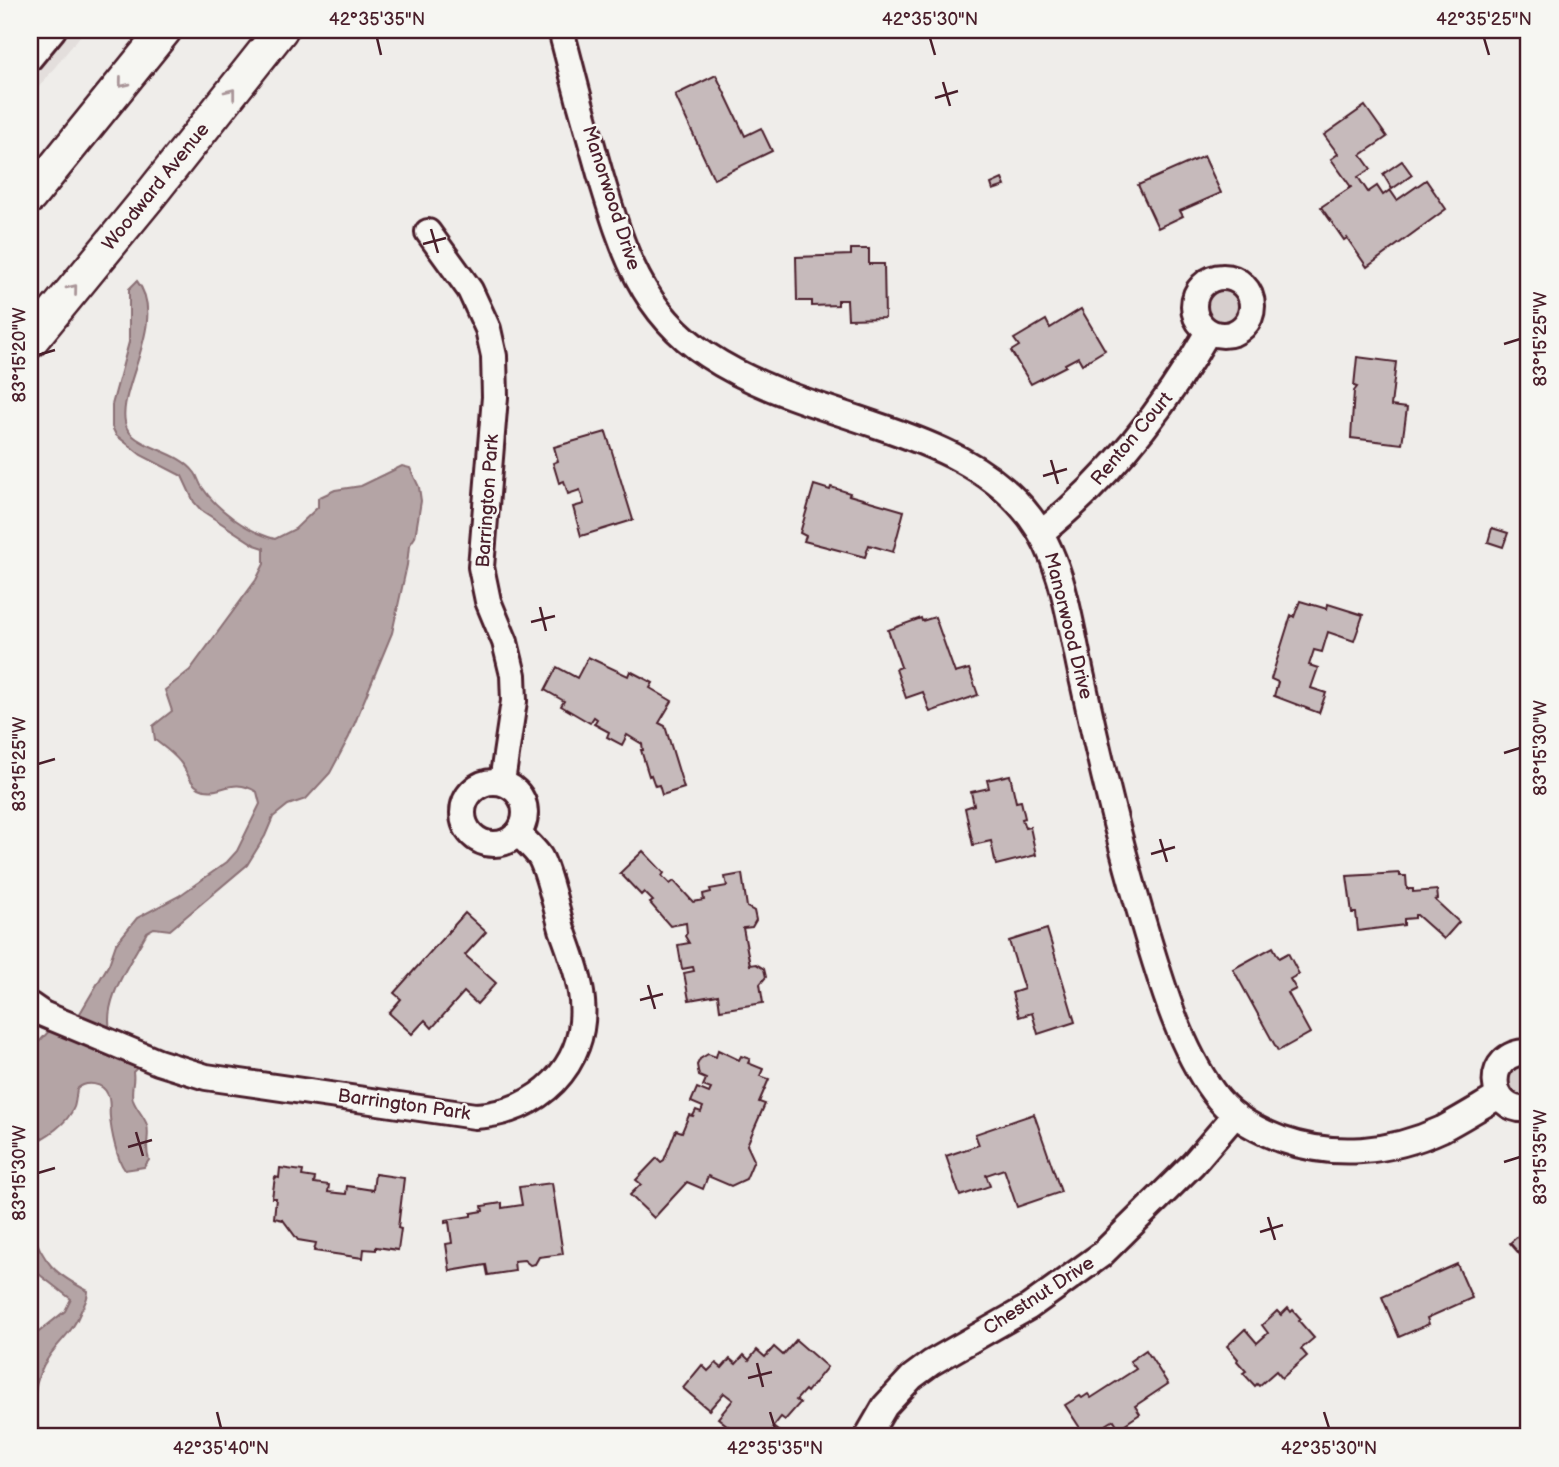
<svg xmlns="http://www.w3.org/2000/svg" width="1559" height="1467" font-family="'Balsamiq Sans',sans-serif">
	<rect width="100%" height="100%" fill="#efedea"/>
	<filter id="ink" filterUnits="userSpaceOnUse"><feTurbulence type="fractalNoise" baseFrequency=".0143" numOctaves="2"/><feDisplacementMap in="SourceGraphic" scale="14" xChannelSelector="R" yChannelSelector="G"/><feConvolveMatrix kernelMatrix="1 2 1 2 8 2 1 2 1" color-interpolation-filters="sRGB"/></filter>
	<g filter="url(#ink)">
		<!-- built -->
		<path fill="#e3dedc" d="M30 30H85L30 98Z"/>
		<!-- green -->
		<g fill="#d7cfce" stroke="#90777c" stroke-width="2">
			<circle cx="1222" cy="306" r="17"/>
			<path d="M1529 1063V1096C1511 1098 1503 1082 1512 1067Z"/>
		</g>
		<!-- water -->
		<g fill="#b4a4a5" stroke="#8a6f74" stroke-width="2">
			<path d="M137 281C171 323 109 399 128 430 140 449 178 450 195 473 198 477 199 483 202 487 217 510 248 532 275 539L295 529 318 507V498L335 490 361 486 402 466 410 468 419 487 421 501 415 537 409 546 407 565 392 633 349 737 330 773 306 799 288 805 273 817 265 836 247 865 170 930 154 928 147 932C133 959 97 1006 113 1038 119 1049 132 1056 138 1067L133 1072C135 1082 130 1090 133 1100 136 1109 144 1116 147 1125 150 1137 144 1145 149 1160L144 1167 125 1170C117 1160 111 1131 110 1117 109 1110 111 1102 108 1095 103 1082 86 1081 77 1089 76 1094 76 1101 74 1107 68 1123 46 1138 30 1144V1060L36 1045 50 1030 79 1015 109 964 116 944 137 918 179 896 227 862 237 851 260 804 257 792C230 775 219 798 199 788 189 783 187 770 180 762 173 753 164 747 155 740L153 726 172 711 165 690 190 670 256 580 264 564V548L255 545 201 510 194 502 182 476 141 455 116 435 112 427V405L129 342V289Z"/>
			<path d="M30 1227C44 1263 53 1273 88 1291 88 1299 85 1303 81 1311 72 1333 63 1337 50 1355 31 1381 32 1407 40 1437H30V1339L65 1311 71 1299 31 1268Z"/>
		</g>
		<!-- building -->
		<g fill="#c6babb" stroke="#4a1f2b" stroke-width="2">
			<path d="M716 75 745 136 761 128 772 151 714 179 675 95Z"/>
			<path d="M1365 106 1387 137 1361 155 1371 169 1358 177 1368 192 1377 186 1383 195 1390 190 1397 200 1426 180 1446 209 1367 267 1347 238 1344 240 1321 207 1351 187 1331 159 1338 154 1324 135Z"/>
			<path d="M1204 156 1221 193 1180 211 1183 216 1158 228 1138 185Z"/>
			<path d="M1402 161 1412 175 1392 189 1383 174Z"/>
			<path d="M1002 179 1005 186 993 190 991 184Z"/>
			<path d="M851 249H869V264H884L885 318 848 319 847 300H838V305L812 306V301H797L796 257 851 255Z"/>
			<path d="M1081 309 1105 350 1082 364 1078 357 1065 364 1066 366 1031 384 1011 351 1019 346 1014 339 1046 320 1050 328Z"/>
			<path d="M1357 357 1396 362 1391 406 1407 408 1402 444 1351 438 1354 391 1357 387 1354 386Z"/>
			<path d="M606 432 633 520 581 536 573 507 584 504 580 490 568 494 564 481 559 483 553 463 558 461 554 447Z"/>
			<path d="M814 485 830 490 831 487 850 493 849 495 904 511 893 552 869 545 865 557 804 541 806 536 800 533Z"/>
			<path d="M1492 528 1508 533 1503 547 1488 542Z"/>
			<path d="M1300 601 1327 609 1328 604 1363 615 1354 641 1328 632 1322 652 1314 650 1309 665 1318 668 1311 688 1326 693 1319 713 1274 696 1278 682 1271 679 1291 615 1294 617Z"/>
			<path d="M935 617 955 673 969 669 978 695 930 712 923 692 906 698 896 669 901 667 888 630 921 618 922 621Z"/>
			<path d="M588 657 628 676 630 671 653 683 650 688 672 701 659 723 665 726 684 788 662 795 659 785 655 786 651 775 649 776 641 750H643L642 744 627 735 622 745 607 737 609 732 594 724 597 719 594 717 590 723 561 706 564 701 545 690 557 667 577 678Z"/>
			<path d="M1010 775 1016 802 1021 801 1025 818 1022 819 1025 828 1030 827 1036 855 996 865 991 841 973 845 965 808 974 805 971 792 989 788 987 780Z"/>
			<path d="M643 851 664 873 662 876 670 884 674 881 693 902 704 900 703 894 711 892 710 889 727 886 725 877 742 874 747 907 754 911 756 920 752 927 743 928 750 965 756 964 764 969 766 977 760 984 763 1003 720 1010 718 995 689 1000 684 973 694 971 693 967 682 969 678 945 689 943 685 936 687 933 686 923 670 926 650 903 653 901 644 892 641 895 620 873Z"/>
			<path d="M1400 873V876H1406L1407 889H1413V892L1437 890 1438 899 1435 900 1459 922 1444 939 1417 915H1415V918L1404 919V925L1358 931 1356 913H1352L1347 876Z"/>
			<path d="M1529 902V934L1521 932Z"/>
			<path d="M465 913 486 932 465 955 496 983 477 1004 464 992 432 1028 425 1020 412 1034 389 1013 401 999 394 993Z"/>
			<path d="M1047 929 1075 1022 1038 1034 1032 1013 1019 1017 1012 993 1024 989 1009 941Z"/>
			<path d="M1273 947 1279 958 1288 953 1299 974 1290 979 1296 989 1288 993 1310 1033 1278 1051 1233 969Z"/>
			<path d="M718 1050 739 1060 741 1056 750 1059 748 1063 763 1069 760 1076 769 1079 759 1102 765 1104 747 1145 754 1160 746 1179 731 1186 708 1176 703 1189 687 1182 654 1218 630 1195 641 1184 636 1180 657 1158 661 1162 664 1160 676 1130 682 1132 689 1115 693 1116 696 1110 701 1112 703 1107 691 1102 697 1088 709 1093 711 1089 703 1086 706 1079 699 1076 697 1065 700 1059 708 1054 716 1057Z"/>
			<path d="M1034 1114 1061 1192 1017 1207 1004 1169 986 1175 990 1186 960 1196 946 1156 979 1145 975 1134Z"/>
			<path d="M280 1168 303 1171 302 1176 315 1178 314 1183 329 1185 328 1192 346 1194 347 1186 373 1190 375 1174 404 1178 398 1228 401 1229 398 1250 376 1247V1250L364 1249 363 1258 314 1251 316 1243 298 1240 283 1220 274 1218 276 1198H272L275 1177 279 1178Z"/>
			<path d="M552 1183 563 1254 539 1257 535 1264 530 1265 524 1260 514 1261 515 1271 488 1275 486 1265 450 1271 446 1244 452 1243 449 1222 445 1223V1220L471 1216V1213L483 1211 482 1206 502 1203V1208L522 1205 519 1187Z"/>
			<path d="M1529 1226V1265L1510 1243Z"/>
			<path d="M1457 1264 1472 1298 1427 1318 1429 1324 1399 1337 1382 1297Z"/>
			<path d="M1288 1308 1291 1312 1293 1310 1301 1319 1299 1321 1314 1338 1301 1349 1307 1356 1282 1378 1276 1371 1259 1386 1257 1384 1255 1386 1243 1373 1246 1371 1237 1361 1238 1359 1227 1346 1245 1329 1257 1343 1268 1333 1262 1325 1277 1311 1281 1315Z"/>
			<path d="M796 1340 827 1367 807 1392 805 1390 796 1400 800 1403 785 1420 781 1417 773 1427 782 1434 779 1437H742L718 1418 733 1400 724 1393 709 1410 683 1388 702 1365 708 1371 716 1363 722 1368 730 1359 736 1364 744 1355 749 1360 757 1350 765 1357 774 1347 783 1355Z"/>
			<path d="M1146 1350 1168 1384 1135 1406 1140 1414 1119 1428 1114 1420 1086 1437 1065 1405 1080 1396 1082 1398 1088 1394 1091 1398 1136 1369 1130 1361Z"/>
		</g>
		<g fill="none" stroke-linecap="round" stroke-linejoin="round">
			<defs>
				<g id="minor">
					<path d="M561 30C573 78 586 126 600 174 622 247 640 311 707 355 758 389 819 405 876 425 933 444 992 467 1030 517 1065 563 1070 627 1083 682 1101 766 1121 849 1146 932 1162 985 1180 1047 1213 1092 1229 1115 1254 1129 1280 1139 1334 1158 1390 1153 1442 1129 1461 1119 1480 1107 1499 1096"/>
					<path d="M30 58 53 30"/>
					<path d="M428 232 470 290 488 329 494 356 495 397 481 567 488 601 505 642 513 675 514 701 502 782"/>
					<circle cx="1223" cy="306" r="29"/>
					<path d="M1041 533C1111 477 1164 409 1208 332"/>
					<circle cx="494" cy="813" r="31"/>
					<path d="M30 1005 43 1014 158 1062 206 1077 475 1116C537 1113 588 1066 582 1001 580 977 570 952 562 929 557 911 548 870 540 857 534 848 525 841 518 833"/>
					<path d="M1529 1052C1482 1051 1487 1114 1529 1109"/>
					<path d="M867 1437 885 1406 912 1377 931 1363 1029 1307 1101 1255 1193 1164 1235 1115"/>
				</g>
				<g id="major">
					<path d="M30 197 165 30"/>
					<path d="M30 342 148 198 281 30"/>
				</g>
			</defs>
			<!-- minor casing -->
			<use href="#minor" stroke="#4a1f2b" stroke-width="30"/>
			<!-- major casing -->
			<use href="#major" stroke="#4a1f2b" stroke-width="37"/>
			<!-- minor -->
			<use href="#minor" stroke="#f6f6f2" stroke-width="24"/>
			<!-- major -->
			<use href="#major" stroke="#f6f6f2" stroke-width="32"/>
		</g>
		<!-- one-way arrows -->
		<defs><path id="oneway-chevron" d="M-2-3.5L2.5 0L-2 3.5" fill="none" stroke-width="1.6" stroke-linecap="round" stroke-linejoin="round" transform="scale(1.75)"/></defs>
		<g stroke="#a99598">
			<use href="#oneway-chevron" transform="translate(123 83) rotate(129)"/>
			<use href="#oneway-chevron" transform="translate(231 93) rotate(-52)"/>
			<use href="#oneway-chevron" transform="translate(73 289) rotate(-51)"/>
		</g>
	</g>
	<!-- ticks -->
	<path fill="none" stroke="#4a1f2b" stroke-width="2.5" d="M377 38 381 55M930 38 935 55M1484 38 1489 55M943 82 950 106M935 98 958 91M431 229 438 253M423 244 446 238M1504 344 1520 339M38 355 55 350M1051 460 1058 484M1043 476 1067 469M540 607 546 631M531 622 555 616M1504 753 1520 748M38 764 55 759M1160 839 1167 862M1151 854 1175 847M648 985 655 1009M640 1000 663 994M136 1132 143 1156M128 1147 152 1140M1504 1162 1520 1157M38 1173 55 1168M1268 1217 1275 1240M1260 1232 1283 1225M757 1363 763 1387M748 1378 772 1372M217 1412 221 1428M770 1412 775 1428M1324 1412 1329 1428"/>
	<g text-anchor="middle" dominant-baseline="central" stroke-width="5" stroke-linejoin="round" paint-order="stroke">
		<!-- street labels -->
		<g font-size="19" fill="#4a1f2b" stroke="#f6f6f2">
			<text transform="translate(156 187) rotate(-51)">Woodward Avenue</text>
			<text transform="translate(611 198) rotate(72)">Manorwood Drive</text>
			<text transform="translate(1132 439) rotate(-50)">Renton Court</text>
			<text transform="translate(488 501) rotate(-86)">Barrington Park</text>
			<text transform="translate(1068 626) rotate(76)">Manorwood Drive</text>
			<text transform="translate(404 1105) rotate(8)">Barrington Park</text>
			<text transform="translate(1039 1296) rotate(-33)">Chestnut Drive</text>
		</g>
	</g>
	<!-- margin -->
	<rect width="1559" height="1467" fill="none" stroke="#f6f6f2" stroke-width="77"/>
	<rect x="38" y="38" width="1482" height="1390" fill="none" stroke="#4a1f2b" stroke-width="2.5"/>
	<g font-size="18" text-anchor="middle" fill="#4a1f2b">
		<text x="377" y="25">42°35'35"N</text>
		<text x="930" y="25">42°35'30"N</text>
		<text x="1484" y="25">42°35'25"N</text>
		<text transform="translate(1540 339) rotate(-90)" y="6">83°15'25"W</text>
		<text transform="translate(19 355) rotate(-90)" y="6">83°15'20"W</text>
		<text transform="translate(1540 748) rotate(-90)" y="6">83°15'30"W</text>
		<text transform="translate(19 764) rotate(-90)" y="6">83°15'25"W</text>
		<text transform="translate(1540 1157) rotate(-90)" y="6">83°15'35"W</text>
		<text transform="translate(19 1173) rotate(-90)" y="6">83°15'30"W</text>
		<text x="221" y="1454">42°35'40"N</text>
		<text x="775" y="1454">42°35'35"N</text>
		<text x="1329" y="1454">42°35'30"N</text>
	</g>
</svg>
